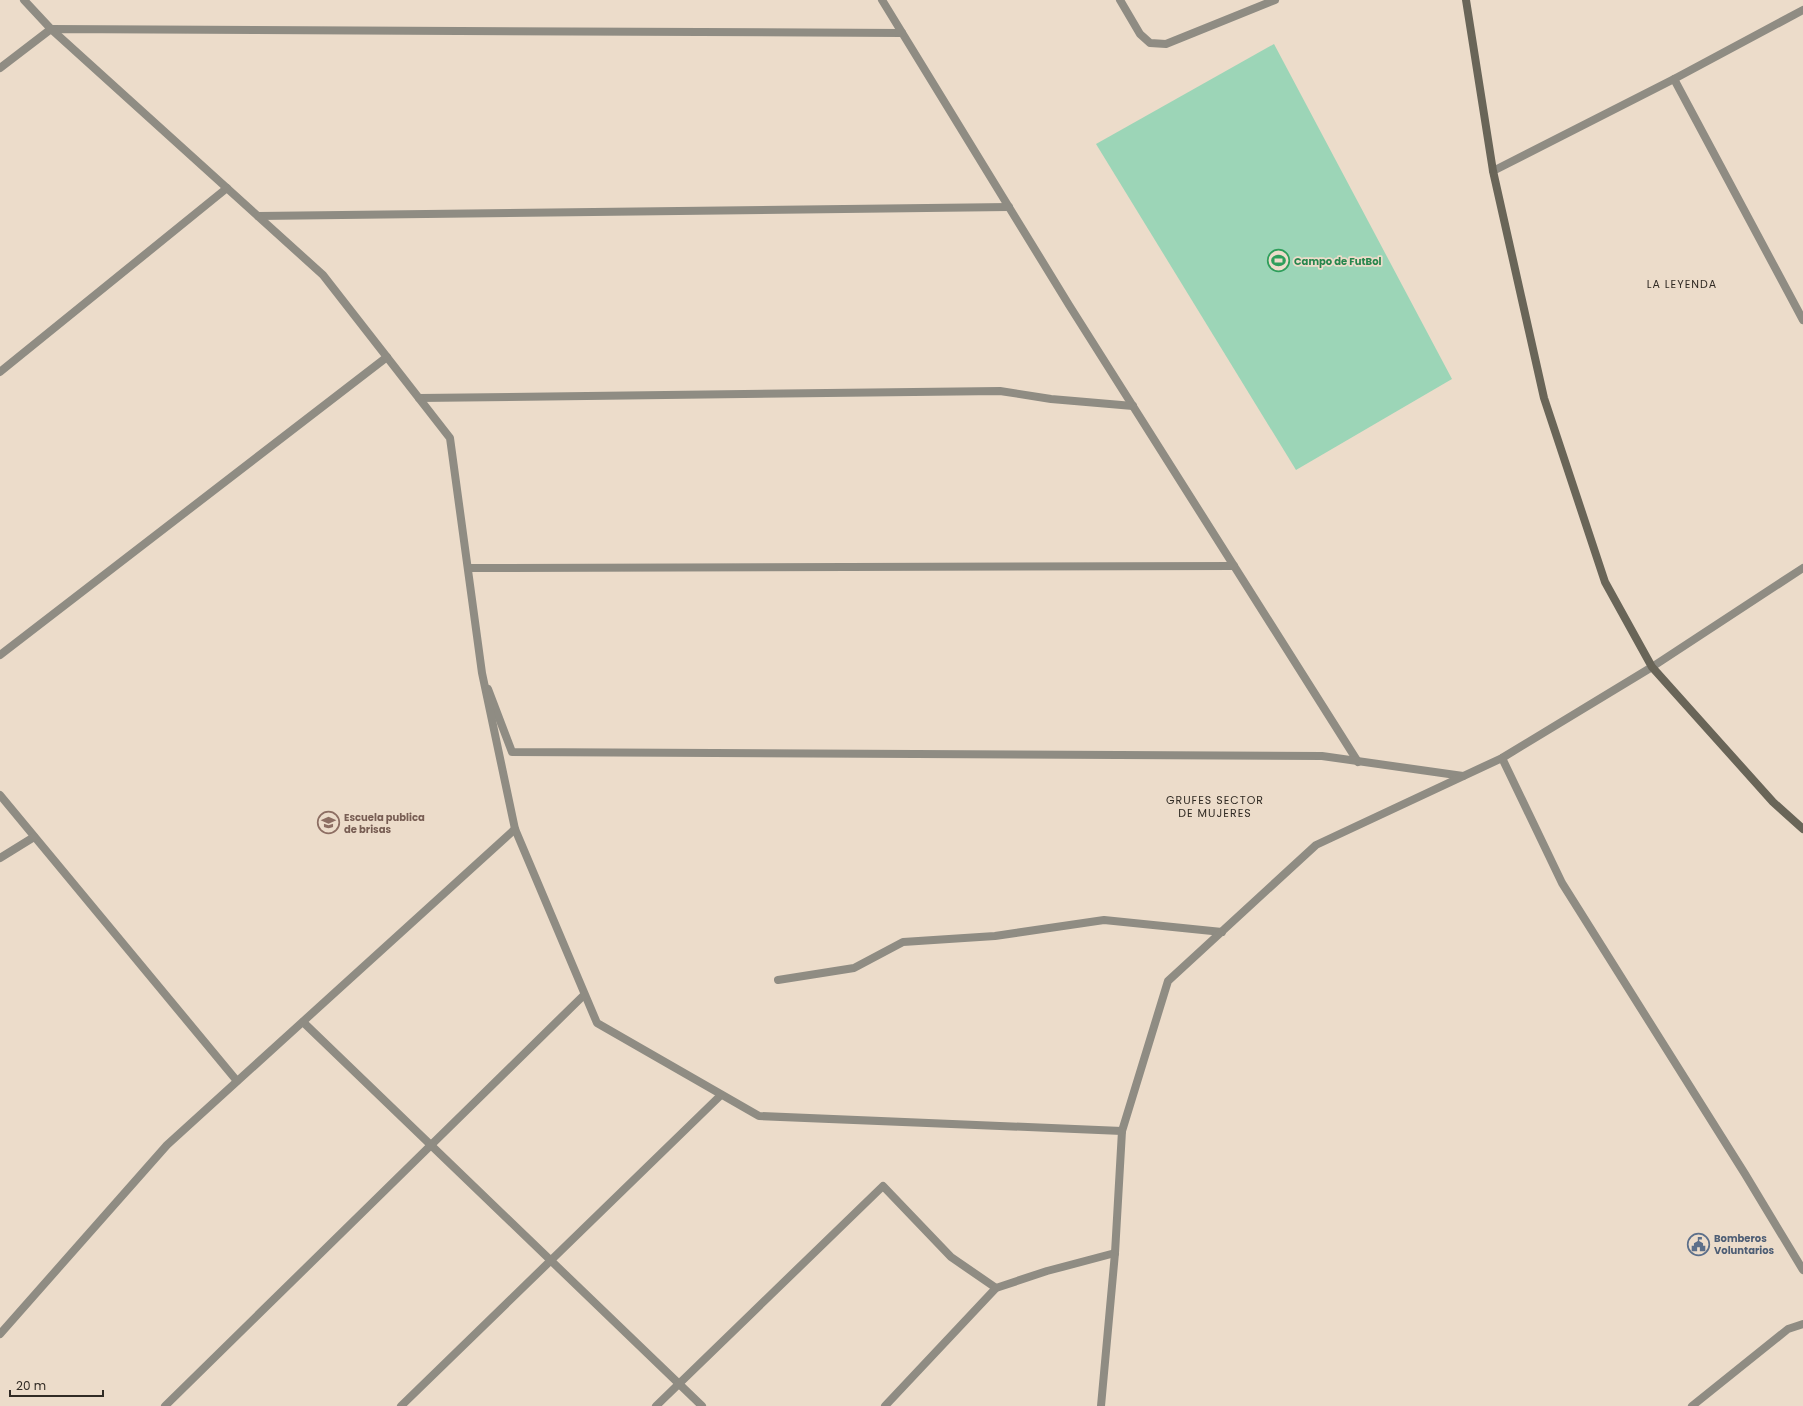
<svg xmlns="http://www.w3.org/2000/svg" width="1803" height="1406" font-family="Poppins,sans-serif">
	<rect width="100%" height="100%" fill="#ecdcca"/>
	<!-- pitch -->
	<path fill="#9cd5b7" d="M1274 44 1452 379 1296 470 1096 144Z"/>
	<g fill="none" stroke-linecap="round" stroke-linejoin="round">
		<!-- minor -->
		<g stroke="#8f8c83" stroke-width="8">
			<path d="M882 0 1069 305 1358 762"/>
			<path d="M1120 0 1140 34 1150 43 1166 44 1275 0"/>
			<path d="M0 68 51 29 902 33"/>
			<path d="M1674 79 1803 320"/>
			<path d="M1493 171 1674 79 1803 10"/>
			<path d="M258 216 1009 207"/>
			<path d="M0 372 227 188"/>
			<path d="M419 398 1000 391 1051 399 1133 406"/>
			<path d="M468 568 1234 566"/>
			<path d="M0 655 387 357"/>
			<path d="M1652 667 1803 568"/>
			<path d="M488 689 512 752 1322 756 1463 776"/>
			<path d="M1502 758 1562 883 1745 1174 1803 1270"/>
			<path d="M0 795 237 1081"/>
			<path d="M0 858 34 837"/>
			<path d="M778 980 854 968 903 942 995 936 1104 920 1222 932"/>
			<path d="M303 1022 702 1406"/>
			<path d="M0 1334 167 1145 515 829"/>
			<path d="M165 1406 584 995"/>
			<path d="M401 1406 721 1095"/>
			<path d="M656 1406 883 1186 951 1257 996 1288"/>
			<path d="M885 1406 996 1288 1047 1271 1115 1253"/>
		</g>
		<!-- tertiary -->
		<g stroke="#8f8c83" stroke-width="8">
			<path d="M24 0 51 29 323 275 450 438 482 673 515 829 597 1023 759 1116 1122 1131"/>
			<path d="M1101 1406 1115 1253 1122 1131 1168 981 1316 845 1502 758 1652 667"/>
			<path d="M1692 1406 1788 1329 1803 1324"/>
		</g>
		<!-- secondary -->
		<path stroke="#696558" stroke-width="8" d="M1466 0 1493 171 1544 398 1605 582 1652 667 1773 802 1803 829"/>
	</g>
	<!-- icons -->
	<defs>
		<symbol id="stadium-ring" viewBox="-11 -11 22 22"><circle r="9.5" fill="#ecdcca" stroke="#2e9e5b" stroke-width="1.5"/><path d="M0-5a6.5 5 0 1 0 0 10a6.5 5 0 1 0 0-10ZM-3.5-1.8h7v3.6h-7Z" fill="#2e9e5b"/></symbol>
		<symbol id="school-ring" viewBox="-11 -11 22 22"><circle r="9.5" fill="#ecdcca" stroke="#8d6e63" stroke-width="1.5"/><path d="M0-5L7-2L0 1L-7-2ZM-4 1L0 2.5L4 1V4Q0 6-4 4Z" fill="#8d6e63"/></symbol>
		<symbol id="civic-ring" viewBox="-11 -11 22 22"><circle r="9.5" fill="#ecdcca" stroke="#5c6f8a" stroke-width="1.5"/><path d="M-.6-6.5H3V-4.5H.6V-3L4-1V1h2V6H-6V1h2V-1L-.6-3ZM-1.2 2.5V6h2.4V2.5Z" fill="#5c6f8a"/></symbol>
	</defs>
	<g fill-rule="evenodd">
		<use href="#stadium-ring" x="1266" y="248" width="25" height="25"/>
		<use href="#school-ring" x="316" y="810" width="25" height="25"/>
		<use href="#civic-ring" x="1686" y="1232" width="25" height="25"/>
	</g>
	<g text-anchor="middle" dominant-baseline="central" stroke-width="3.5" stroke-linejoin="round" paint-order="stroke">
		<!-- leisure labels -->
		<g font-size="10" font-weight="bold" fill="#27864d" stroke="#ecdcca" text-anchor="start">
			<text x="1294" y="261">Campo de FutBol</text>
		</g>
		<!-- education labels -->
		<g font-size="10" font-weight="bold" fill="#785e54" stroke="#ecdcca" text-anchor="start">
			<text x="344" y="817">Escuela publica<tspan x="344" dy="12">de brisas</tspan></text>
		</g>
		<!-- service labels -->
		<g font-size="10" font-weight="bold" fill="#4e5e75" stroke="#ecdcca" text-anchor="start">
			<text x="1714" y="1238">Bomberos<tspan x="1714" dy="12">Voluntarios</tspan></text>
		</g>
		<!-- neighbourhood labels -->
		<g font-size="11" letter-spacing="1" fill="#312b24" stroke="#ecdcca">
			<text x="1682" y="284">LA LEYENDA</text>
			<text x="1215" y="800">GRUFES SECTOR<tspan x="1215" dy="13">DE MUJERES</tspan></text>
		</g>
	</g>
	<!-- scale -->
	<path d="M10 1390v6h93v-6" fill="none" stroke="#312b24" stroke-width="2"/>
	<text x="16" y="1390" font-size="12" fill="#312b24" stroke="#ecdcca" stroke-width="3" paint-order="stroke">20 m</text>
</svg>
